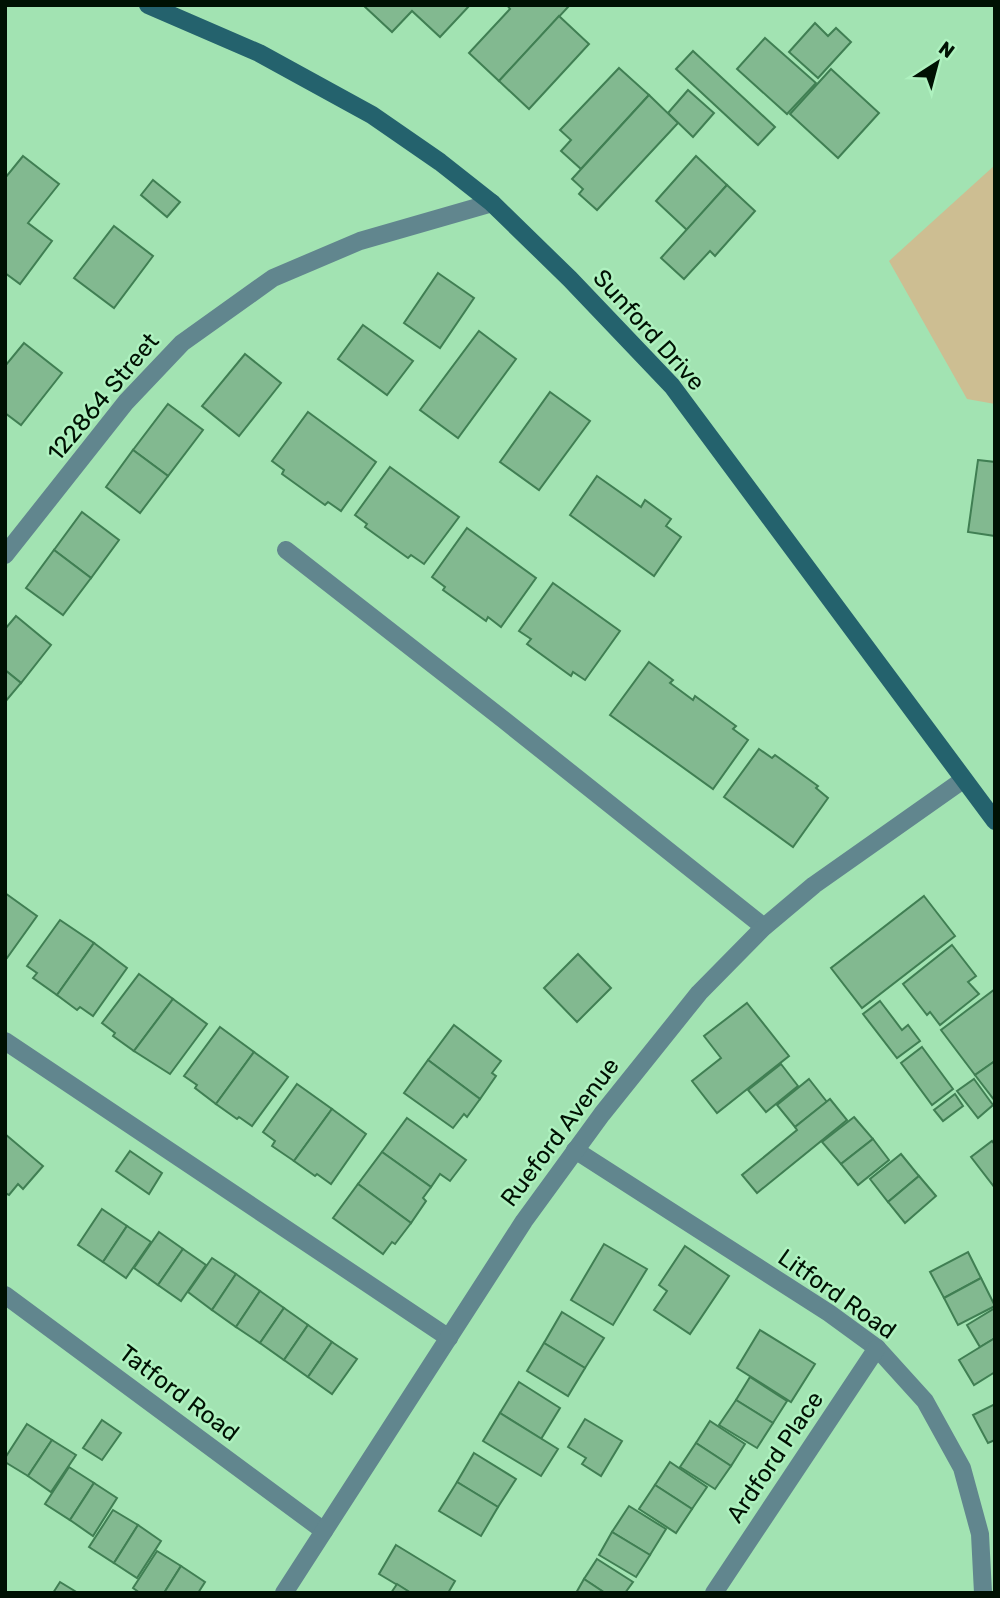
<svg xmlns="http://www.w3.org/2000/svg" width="1000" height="1598" font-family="Rubik,sans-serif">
	<rect width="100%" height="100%" fill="#a2e3b2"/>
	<!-- green -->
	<path fill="#cdbe92" d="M995 165V404L967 399 889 261Z"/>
	<!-- building -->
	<g fill="#82b990" stroke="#407f53" stroke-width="2">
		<path d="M363 5H470L440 37 412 11 392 32Z"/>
		<path d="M507 5 569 6 499 81 469 53 510 9Z"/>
		<path d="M559 16 589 44 529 109 499 81Z"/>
		<path d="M815 23 828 36 836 28 851 42 818 78 789 52Z"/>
		<path d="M765 38 816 83 787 114 737 69Z"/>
		<path d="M693 51 775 127 758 145 676 69Z"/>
		<path d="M619 68 649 95 581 169 561 151 571 140 560 130Z"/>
		<path d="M831 69 879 113 838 158 790 114Z"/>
		<path d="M688 90 714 113 693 137 668 113Z"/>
		<path d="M649 95 678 123 597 210 579 194 583 189 572 179Z"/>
		<path d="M23 156 59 184 28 223 52 241 20 284 5 273V178Z"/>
		<path d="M696 156 727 185 687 230 656 201Z"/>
		<path d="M153 180 180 202 167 217 141 195Z"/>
		<path d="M727 185 755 211 715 256 710 251 684 279 661 258Z"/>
		<path d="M114 226 153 256 114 308 74 278Z"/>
		<path d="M438 273 474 298 440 348 404 323Z"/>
		<path d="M363 325 413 361 387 395 338 359Z"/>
		<path d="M479 331 516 359 458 438 420 410Z"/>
		<path d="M24 343 62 373 21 425 5 413V366Z"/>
		<path d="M245 354 281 383 239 436 202 406Z"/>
		<path d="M550 392 590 421 539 490 500 462Z"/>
		<path d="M168 404 203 430 168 476 133 450Z"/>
		<path d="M308 412 376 462 341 511 328 502 325 505 282 474 284 470 272 461Z"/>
		<path d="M133 450 168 476 140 513 106 487Z"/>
		<path d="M978 460 995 462V536L968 532Z"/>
		<path d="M390 467 459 517 424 564 411 555 408 558 365 527 367 524 355 515Z"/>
		<path d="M597 476 641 507 645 500 671 519 666 526 681 537 654 576 570 515Z"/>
		<path d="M82 512 119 540 91 578 54 550Z"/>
		<path d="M467 528 536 578 501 627 488 617 486 621 443 590 445 587 432 577Z"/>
		<path d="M54 550 91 578 63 615 26 588Z"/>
		<path d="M553 583 620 631 585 680 573 672 571 676 527 644 531 639 519 631Z"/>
		<path d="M16 616 51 645 21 683 5 670V629Z"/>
		<path d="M649 662 673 680 670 683 693 700 695 696 736 726 733 729 748 740 713 789 610 715Z"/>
		<path d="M5 670 21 683 5 702Z"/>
		<path d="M759 749 772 758 775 755 818 786 816 788 828 798 793 847 724 797Z"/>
		<path d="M5 893 37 916 7 958 5 957Z"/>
		<path d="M924 896 955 936 862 1008 831 968Z"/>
		<path d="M60 920 94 943 57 995 33 978 37 973 27 966Z"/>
		<path d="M94 943 127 968 93 1016 80 1007 77 1010 57 995Z"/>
		<path d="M952 945 976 976 968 982 979 994 940 1025 930 1012 927 1015 903 984Z"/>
		<path d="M578 954 611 988 577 1022 544 988Z"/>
		<path d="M139 974 173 999 134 1051 113 1036 115 1033 102 1023Z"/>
		<path d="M995 989V1061L975 1075 941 1030Z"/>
		<path d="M173 999 207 1024 170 1074 134 1051Z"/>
		<path d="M880 1001 902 1030 908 1025 920 1041 897 1058 863 1014Z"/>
		<path d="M747 1003 789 1056 717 1113 692 1081 721 1058 704 1036Z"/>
		<path d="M454 1025 501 1061 492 1073 496 1076 480 1099 428 1060Z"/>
		<path d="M220 1027 254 1052 216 1104 195 1088 197 1085 184 1076Z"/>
		<path d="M922 1047 953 1089 932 1105 901 1063Z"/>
		<path d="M254 1052 288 1077 252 1126 239 1117 237 1119 216 1104Z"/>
		<path d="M428 1060 480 1099 467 1117 464 1114 453 1128 404 1093Z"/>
		<path d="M995 1061V1101L975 1075Z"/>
		<path d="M781 1064 798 1086 766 1112 748 1090Z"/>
		<path d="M809 1079 827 1102 795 1127 777 1105Z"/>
		<path d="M974 1079 993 1105 978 1118 957 1091Z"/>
		<path d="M297 1084 332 1109 294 1161 272 1146 275 1141 263 1132Z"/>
		<path d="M955 1094 963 1106 943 1121 934 1110Z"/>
		<path d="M830 1099 847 1120 757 1193 742 1175 797 1130 795 1127Z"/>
		<path d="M332 1109 366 1134 331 1184 317 1174 315 1176 294 1161Z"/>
		<path d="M854 1117 873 1139 841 1164 822 1142Z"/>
		<path d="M407 1118 466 1160 450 1181 440 1174 431 1187 382 1152Z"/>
		<path d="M5 1134 43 1166 23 1189 18 1184 9 1195 5 1193Z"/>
		<path d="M873 1139 889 1160 858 1185 841 1164Z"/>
		<path d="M992 1141 995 1145V1188L971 1157Z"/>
		<path d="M130 1151 162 1173 149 1194 116 1171Z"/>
		<path d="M382 1152 431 1187 423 1198 426 1201 411 1223 358 1184Z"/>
		<path d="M901 1154 919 1176 888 1202 870 1179Z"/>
		<path d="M919 1176 936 1196 905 1223 888 1202Z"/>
		<path d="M358 1184 411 1223 395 1244 392 1242 383 1254 333 1218Z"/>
		<path d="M102 1209 127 1226 103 1262 78 1245Z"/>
		<path d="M127 1226 151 1242 126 1278 103 1262Z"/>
		<path d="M159 1232 183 1249 158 1285 134 1268Z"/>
		<path d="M604 1244 647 1269 613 1325 571 1300Z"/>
		<path d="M685 1246 729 1276 690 1334 654 1310 667 1291 659 1285Z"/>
		<path d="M183 1249 206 1265 181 1301 158 1285Z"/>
		<path d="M968 1252 981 1278 944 1298 930 1272Z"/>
		<path d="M212 1258 236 1274 212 1310 188 1292Z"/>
		<path d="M236 1274 260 1291 236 1327 212 1310Z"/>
		<path d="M981 1278 995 1306 958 1325 944 1298Z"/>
		<path d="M260 1291 284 1308 260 1343 236 1327Z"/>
		<path d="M284 1308 308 1325 284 1360 260 1343Z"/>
		<path d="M995 1308V1338L980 1347 967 1325Z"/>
		<path d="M562 1312 604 1338 585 1368 544 1343Z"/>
		<path d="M308 1325 332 1342 308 1377 284 1360Z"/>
		<path d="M760 1330 815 1364 791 1402 737 1368Z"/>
		<path d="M995 1338V1372L974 1385 959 1360Z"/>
		<path d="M332 1342 357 1359 332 1394 308 1377Z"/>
		<path d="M544 1343 585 1368 568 1396 527 1371Z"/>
		<path d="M750 1377 787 1401 773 1423 736 1400Z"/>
		<path d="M519 1382 560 1408 541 1439 500 1413Z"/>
		<path d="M736 1400 773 1423 757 1448 719 1425Z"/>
		<path d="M995 1404V1440L988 1443 973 1415Z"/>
		<path d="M500 1413 558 1449 541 1476 483 1441Z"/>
		<path d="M585 1419 622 1441 601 1476 582 1464 586 1458 568 1447Z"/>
		<path d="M102 1420 121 1433 102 1460 83 1448Z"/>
		<path d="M710 1421 745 1444 731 1466 696 1443Z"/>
		<path d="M27 1424 52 1440 28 1476 5 1462V1458Z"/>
		<path d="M52 1440 76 1455 51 1492 28 1476Z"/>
		<path d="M696 1443 731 1466 715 1489 680 1467Z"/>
		<path d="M474 1453 516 1479 498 1507 457 1482Z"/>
		<path d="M670 1462 707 1487 692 1509 655 1485Z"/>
		<path d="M69 1467 94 1483 70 1520 45 1504Z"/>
		<path d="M457 1482 498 1507 481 1536 439 1511Z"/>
		<path d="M94 1483 117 1498 93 1536 70 1520Z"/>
		<path d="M655 1485 692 1509 676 1533 639 1509Z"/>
		<path d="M629 1506 666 1529 650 1555 612 1532Z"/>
		<path d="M113 1510 138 1525 114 1563 89 1547Z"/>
		<path d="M138 1525 161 1541 137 1578 114 1563Z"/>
		<path d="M612 1532 650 1555 636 1577 599 1555Z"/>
		<path d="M396 1545 455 1581 448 1593H411L379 1574Z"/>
		<path d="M157 1551 181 1566 164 1593H140L133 1588Z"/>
		<path d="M597 1559 633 1582 625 1593H605L584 1579Z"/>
		<path d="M181 1566 205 1582 198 1593H164Z"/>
		<path d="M584 1579 605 1593H576Z"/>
		<path d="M60 1582 78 1593H53Z"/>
		<path d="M397 1584 411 1593H391Z"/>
	</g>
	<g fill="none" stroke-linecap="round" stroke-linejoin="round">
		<!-- street -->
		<g stroke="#61868e" stroke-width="18">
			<path d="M286 550 504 720 764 927"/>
			<path d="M5 555 126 402 182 343 273 278 360 241 492 203"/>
			<path d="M5 1041 449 1338"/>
			<path d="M575 1150 829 1313 877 1348 925 1401 962 1468 980 1534 983 1593"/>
			<path d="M5 1295 324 1531"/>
			<path d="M284 1593 524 1221 602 1114 699 993 764 927 814 885 963 780"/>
			<path d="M714 1593 877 1348"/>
		</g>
		<!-- secondary -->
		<path stroke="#24626d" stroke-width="18" d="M148 5 259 53 372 115 440 162 492 203 570 279 672 386 995 821"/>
	</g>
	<g text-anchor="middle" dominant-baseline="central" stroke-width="5" stroke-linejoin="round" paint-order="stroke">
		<!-- street labels -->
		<g font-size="24" fill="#001103" stroke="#aef1bf">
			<text transform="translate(649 330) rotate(48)">Sunford Drive</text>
			<text transform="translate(103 397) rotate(-50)">122864 Street</text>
			<text transform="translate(560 1132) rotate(-53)">Rueford Avenue</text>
			<text transform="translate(837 1294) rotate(35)">Litford Road</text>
			<text transform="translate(179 1393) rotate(37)">Tatford Road</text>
			<text transform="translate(775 1457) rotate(-56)">Ardford Place</text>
		</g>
	</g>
	<!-- border -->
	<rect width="1000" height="1598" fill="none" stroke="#001103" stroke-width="14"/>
	<!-- north arrow -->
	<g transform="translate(937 63) rotate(36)" stroke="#aef1bf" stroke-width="5" paint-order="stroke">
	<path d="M0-5L12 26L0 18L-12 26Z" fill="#001103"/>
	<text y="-10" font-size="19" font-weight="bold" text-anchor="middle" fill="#001103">N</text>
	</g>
</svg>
